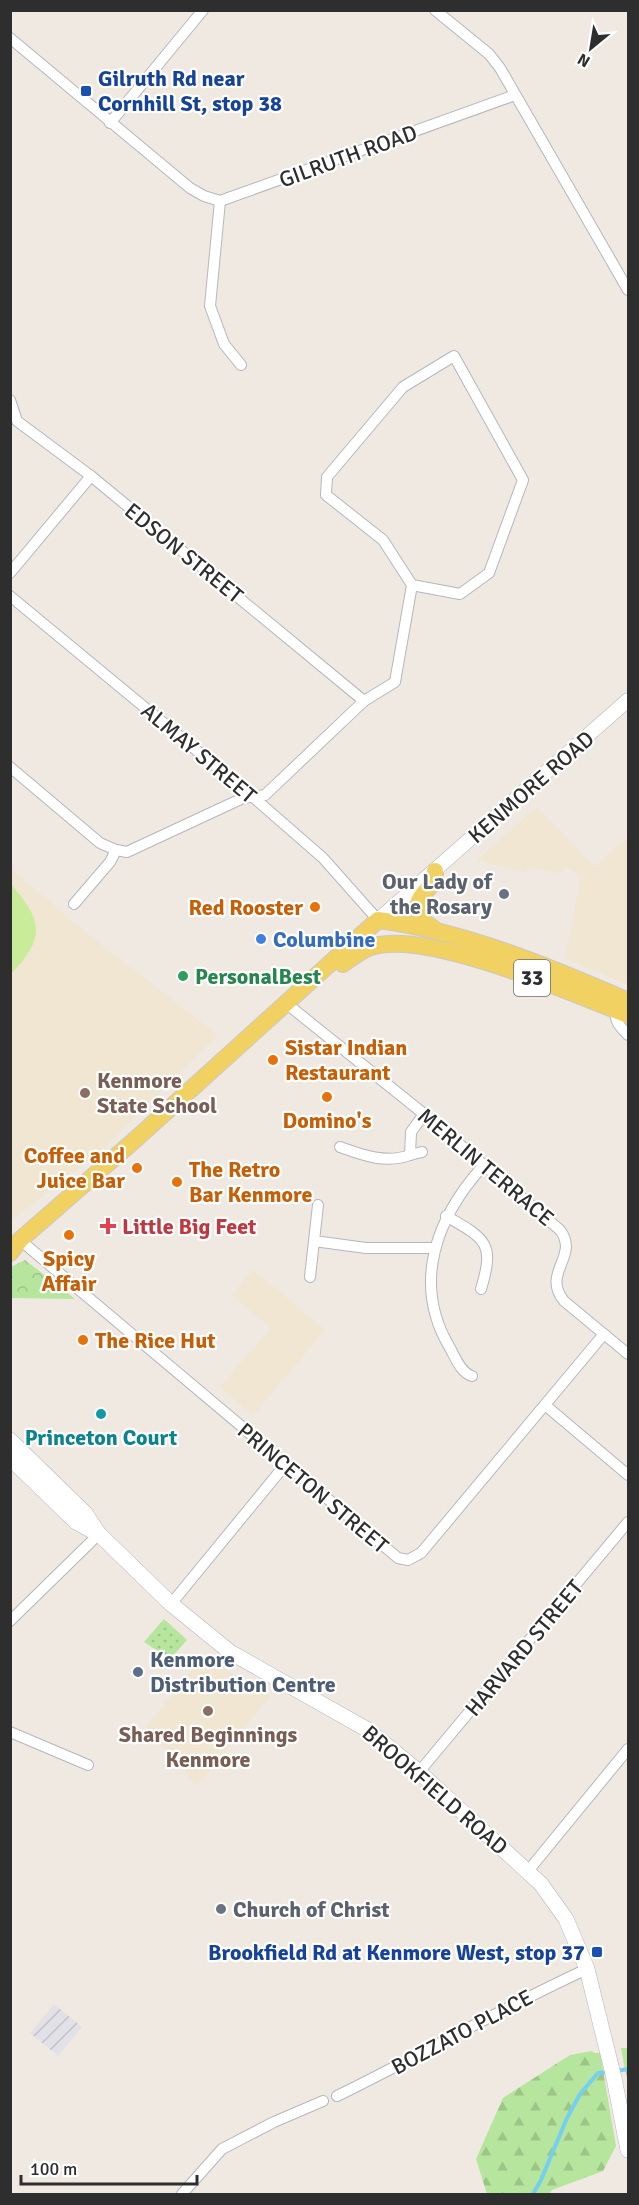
<svg xmlns="http://www.w3.org/2000/svg" width="639" height="2205" font-family="Signika,sans-serif">
	<defs>
		<pattern id="industrial-furrows" width="10" height="10" patternUnits="userSpaceOnUse" patternTransform="scale(1.5)"><rect width="10" height="10" fill="#e3e1e8"/><path d="M-1 1l2-2M0 10L10 0M9 11l2-2" fill="none" stroke="#c3c1c7"/></pattern>
		<pattern id="grass-dots" width="8" height="8" patternUnits="userSpaceOnUse" patternTransform="scale(1.5)"><rect width="8" height="8" fill="#b6e59e"/><path d="M2 2h.1M6 6h.1" fill="none" stroke="#9dc588" stroke-width="1.8" stroke-linecap="round"/></pattern>
		<pattern id="forest-firs" width="22" height="20" patternUnits="userSpaceOnUse" patternTransform="scale(1.5)"><rect width="22" height="20" fill="#b6e59e"/><path d="M5 1l3.5 6h-7zM16 11l3.5 6h-7z" fill="#9dc588"/></pattern>
		<pattern id="park-crowns" width="20" height="18" patternUnits="userSpaceOnUse" patternTransform="scale(1.5)"><rect width="20" height="18" fill="#b6e59e"/><path d="M2 6a3 3 0 1 1 6 0M12 15a3 3 0 1 1 6 0" fill="none" stroke="#9dc588"/></pattern>
	</defs>
	<rect width="100%" height="100%" fill="#efe9e1"/>
	<!-- industrial -->
	<path fill="url(#industrial-furrows)" d="M54 2004 82 2027 58 2056 30 2033Z"/>
	<!-- education -->
	<g fill="#f0e6d1">
		<path d="M537 807 595 867 628 836V985L565 958 580 881 578 874 567 868 560 873 530 868 524 872 477 860Z"/>
		<path d="M11 869 84 931 217 1035 101 1151 11 1220Z"/>
		<path d="M253 1270 325 1330 253 1415 220 1387 271 1328 232 1295Z"/>
		<path d="M206 1654 219 1665 271 1695 197 1786 146 1727Z"/>
	</g>
	<!-- grass -->
	<path fill="url(#grass-dots)" d="M164 1619 187 1640 170 1659 144 1642Z"/>
	<!-- forest -->
	<path fill="url(#forest-firs)" d="M592 2051 594 2053H600L616 2146 603 2171 552 2190 549 2194H487L476 2159 503 2098 570 2055Z"/>
	<!-- park -->
	<g fill="url(#park-crowns)">
		<path d="M25 1260 75 1299 11 1298V1267Z"/>
		<path d="M621 2048H628V2085Z"/>
	</g>
	<!-- pitch -->
	<path fill="#c9ec9a" d="M10 883C43 921 46 937 11 974Z"/>
	<g fill="none" stroke-linecap="round" stroke-linejoin="round">
		<!-- stream -->
		<g stroke="#75cff0" stroke-width="4">
			<path d="M617 2071 628 2069"/>
			<path d="M533 2194 541 2180 567 2118 580 2094 598 2073 610 2072"/>
		</g>
		<defs>
			<g id="minor">
				<path d="M435 10 489 54 500 68 628 290"/>
				<path d="M10 38 190 188 204 196 220 201 515 95"/>
				<path d="M110 123 203 10"/>
				<path d="M220 201 210 306 224 344 241 365"/>
				<path d="M10 400 17 421 91 476 364 701"/>
				<path d="M10 573 91 476"/>
				<path d="M10 596 253 797 323 858 378 920"/>
				<path d="M10 767 100 843 116 850"/>
				<path d="M74 904 110 862 116 850 127 852 243 798 265 795 364 701 395 682 412 585 383 540 326 495 327 477 403 387 454 356 523 480 489 573 460 594 412 585"/>
				<path d="M287 1004 424 1114 560 1230C580 1257 541 1272 564 1301L628 1354"/>
				<path d="M618 1006C612 1019 619 1026 628 1035"/>
				<path d="M340 1147C362 1155 386 1164 410 1155L411 1132 424 1114"/>
				<path d="M410 1155 422 1152"/>
				<path d="M318 1205 314 1241 366 1248H435"/>
				<path d="M446 1216C486 1239 495 1243 481 1289"/>
				<path d="M20 1240 398 1558 408 1560 421 1553 604 1334"/>
				<path d="M310 1277 314 1241"/>
				<path d="M472 1376C461 1373 455 1357 450 1348 411 1283 437 1217 483 1166"/>
				<path d="M545 1405 628 1475"/>
				<path d="M171 1604 285 1465"/>
				<path d="M10 1621 99 1534"/>
				<path d="M10 1732 88 1765"/>
				<path d="M419 1772 628 1522"/>
				<path d="M528 1871 628 1749"/>
				<path d="M337 2096C421 2055 502 2008 587 1969"/>
				<path d="M182 2194 222 2149 274 2122 323 2101"/>
			</g>
			<path id="tertiary" d="M378 920 628 700"/>
			<g id="secondary">
				<path d="M10 1440 85 1513 99 1534 171 1604 230 1652 368 1730 419 1772 541 1884 566 1919 587 1969 614 2078 628 2150"/>
				<path d="M10 1458 76 1522 96 1533"/>
			</g>
			<g id="primary">
				<path d="M434 929C407 911 417 900 435 881V871"/>
				<path d="M343 964C353 957 362 949 374 946 431 931 571 993 628 1015"/>
				<path d="M10 1253 20 1240 137 1138 378 920C463 931 550 967 628 1001"/>
			</g>
		</defs>
		<!-- minor casing -->
		<use href="#minor" stroke="#b4b7c1" stroke-width="12"/>
		<!-- tertiary casing -->
		<use href="#tertiary" stroke="#b4b7c1" stroke-width="15"/>
		<!-- secondary casing -->
		<use href="#secondary" stroke="#b4b7c1" stroke-width="16"/>
		<!-- primary casing -->
		<use href="#primary" stroke="#c9c9c9" stroke-width="18"/>
		<!-- minor -->
		<use href="#minor" stroke="#fff" stroke-width="10"/>
		<!-- tertiary -->
		<use href="#tertiary" stroke="#fff" stroke-width="14"/>
		<!-- secondary -->
		<use href="#secondary" stroke="#fff" stroke-width="15"/>
		<!-- primary -->
		<use href="#primary" stroke="#f2d163" stroke-width="16"/>
	</g>
	<!-- markers -->
	<g fill="#1a4fb4" stroke="#fff" stroke-width="2">
		<rect x="80" y="85" width="12" height="12" rx="3"/>
		<rect x="591" y="1946" width="12" height="12" rx="3"/>
	</g>
	<g fill="#6b7280" stroke="#fff" stroke-width="2">
		<circle cx="504" cy="894" r="6"/>
		<circle cx="221" cy="1909" r="6"/>
	</g>
	<g fill="#e8710a" stroke="#fff" stroke-width="2">
		<circle cx="315" cy="907" r="6"/>
		<circle cx="273" cy="1060" r="6"/>
		<circle cx="327" cy="1097" r="6"/>
		<circle cx="137" cy="1168" r="6"/>
		<circle cx="177" cy="1182" r="6"/>
		<circle cx="69" cy="1235" r="6"/>
		<circle cx="83" cy="1340" r="6"/>
	</g>
	<circle fill="#3f7fe0" stroke="#fff" stroke-width="2" cx="261" cy="939" r="6"/>
	<circle fill="#2e9e5b" stroke="#fff" stroke-width="2" cx="183" cy="976" r="6"/>
	<g fill="#8d6e63" stroke="#fff" stroke-width="2">
		<circle cx="85" cy="1093" r="6"/>
		<circle cx="208" cy="1711" r="6"/>
	</g>
	<path fill="#e0444e" stroke="#fff" stroke-width="2" d="M105 1217h6v6h6v6h-6v6h-6v-6h-6v-6h6z"/>
	<circle fill="#0f9aa8" stroke="#fff" stroke-width="2" cx="101" cy="1414" r="6"/>
	<circle fill="#5c6f8a" stroke="#fff" stroke-width="2" cx="138" cy="1672" r="6"/>
	<g text-anchor="middle" dominant-baseline="central" stroke-width="4.5" stroke-linejoin="round" paint-order="stroke">
		<!-- shield labels -->
		<rect fill="#fff" stroke="#6d6d6d" stroke-width="1.5" x="514" y="960" width="36" height="36" rx="4.5"/>
		<g font-size="21" font-weight="bold" fill="#2e2e2e">
			<text x="532" y="978">33</text>
		</g>
		<!-- transit labels -->
		<g font-size="22" font-weight="bold" fill="#164399" stroke="#fff" text-anchor="start">
			<text x="98" y="78">Gilruth Rd near<tspan x="98" dy="25">Cornhill St, stop 38</tspan></text>
			<text x="585" y="1952" text-anchor="end">Brookfield Rd at Kenmore West, stop 37</text>
		</g>
		<!-- street labels -->
		<g font-size="22" fill="#2e2e2e" stroke="#fff">
			<text transform="translate(348 156) rotate(-20)">GILRUTH ROAD</text>
			<text transform="translate(184 553) rotate(39)">EDSON STREET</text>
			<text transform="translate(199 753) rotate(40)">ALMAY STREET</text>
			<text transform="translate(531 787) rotate(-41)">KENMORE ROAD</text>
			<text transform="translate(486 1167) rotate(40)">MERLIN TERRACE</text>
			<text transform="translate(313 1488) rotate(40)">PRINCETON STREET</text>
			<text transform="translate(524 1648) rotate(-50)">HARVARD STREET</text>
			<text transform="translate(435 1790) rotate(41)">BROOKFIELD ROAD</text>
			<text transform="translate(462 2032) rotate(-28)">BOZZATO PLACE</text>
		</g>
		<!-- worship labels -->
		<g font-size="22" font-weight="bold" fill="#5b616d" stroke="#fff" text-anchor="end">
			<text x="492" y="881">Our Lady of<tspan x="492" dy="25">the Rosary</tspan></text>
			<text x="233" y="1909" text-anchor="start">Church of Christ</text>
		</g>
		<!-- food labels -->
		<g font-size="22" font-weight="bold" fill="#c56008" stroke="#fff" text-anchor="start">
			<text x="303" y="907" text-anchor="end">Red Rooster</text>
			<text x="285" y="1047">Sistar Indian<tspan x="285" dy="25">Restaurant</tspan></text>
			<text x="327" y="1120" text-anchor="middle">Domino's</text>
			<text x="125" y="1155" text-anchor="end">Coffee and<tspan x="125" dy="25">Juice Bar</tspan></text>
			<text x="189" y="1169">The Retro<tspan x="189" dy="25">Bar Kenmore</tspan></text>
			<text x="69" y="1258" text-anchor="middle">Spicy<tspan x="69" dy="25">Affair</tspan></text>
			<text x="95" y="1340">The Rice Hut</text>
		</g>
		<!-- shop labels -->
		<g font-size="22" font-weight="bold" fill="#366cbe" stroke="#fff" text-anchor="start">
			<text x="273" y="939">Columbine</text>
		</g>
		<!-- leisure labels -->
		<g font-size="22" font-weight="bold" fill="#27864d" stroke="#fff" text-anchor="start">
			<text x="195" y="976">PersonalBest</text>
		</g>
		<!-- education labels -->
		<g font-size="22" font-weight="bold" fill="#785e54" stroke="#fff" text-anchor="start">
			<text x="97" y="1080">Kenmore<tspan x="97" dy="25">State School</tspan></text>
			<text x="208" y="1734" text-anchor="middle">Shared Beginnings<tspan x="208" dy="25">Kenmore</tspan></text>
		</g>
		<!-- health labels -->
		<g font-size="22" font-weight="bold" fill="#be3a42" stroke="#fff" text-anchor="start">
			<text x="122" y="1226">Little Big Feet</text>
		</g>
		<!-- culture labels -->
		<g font-size="22" font-weight="bold" fill="#0d838f" stroke="#fff">
			<text x="101" y="1437">Princeton Court</text>
		</g>
		<!-- service labels -->
		<g font-size="22" font-weight="bold" fill="#4e5e75" stroke="#fff" text-anchor="start">
			<text x="150" y="1659">Kenmore<tspan x="150" dy="25">Distribution Centre</tspan></text>
		</g>
	</g>
	<!-- border -->
	<rect width="639" height="2205" fill="none" stroke="#2e2e2e" stroke-width="24"/>
	<!-- north arrow -->
	<g transform="translate(591 48) rotate(210)" stroke="#ffffff" stroke-width="4.5" paint-order="stroke">
	<path d="M0-4.5L10 22L0 15L-10 22Z" fill="#2e2e2e"/>
	<text y="-9" font-size="16" font-weight="bold" text-anchor="middle" fill="#2e2e2e">N</text>
	</g>
	<!-- scale -->
	<path d="M21 2175v9h176v-9" fill="none" stroke="#2e2e2e" stroke-width="3"/>
	<text x="30" y="2175" font-size="18" fill="#2e2e2e" stroke="#ffffff" stroke-width="4.5" paint-order="stroke">100 m</text>
</svg>
